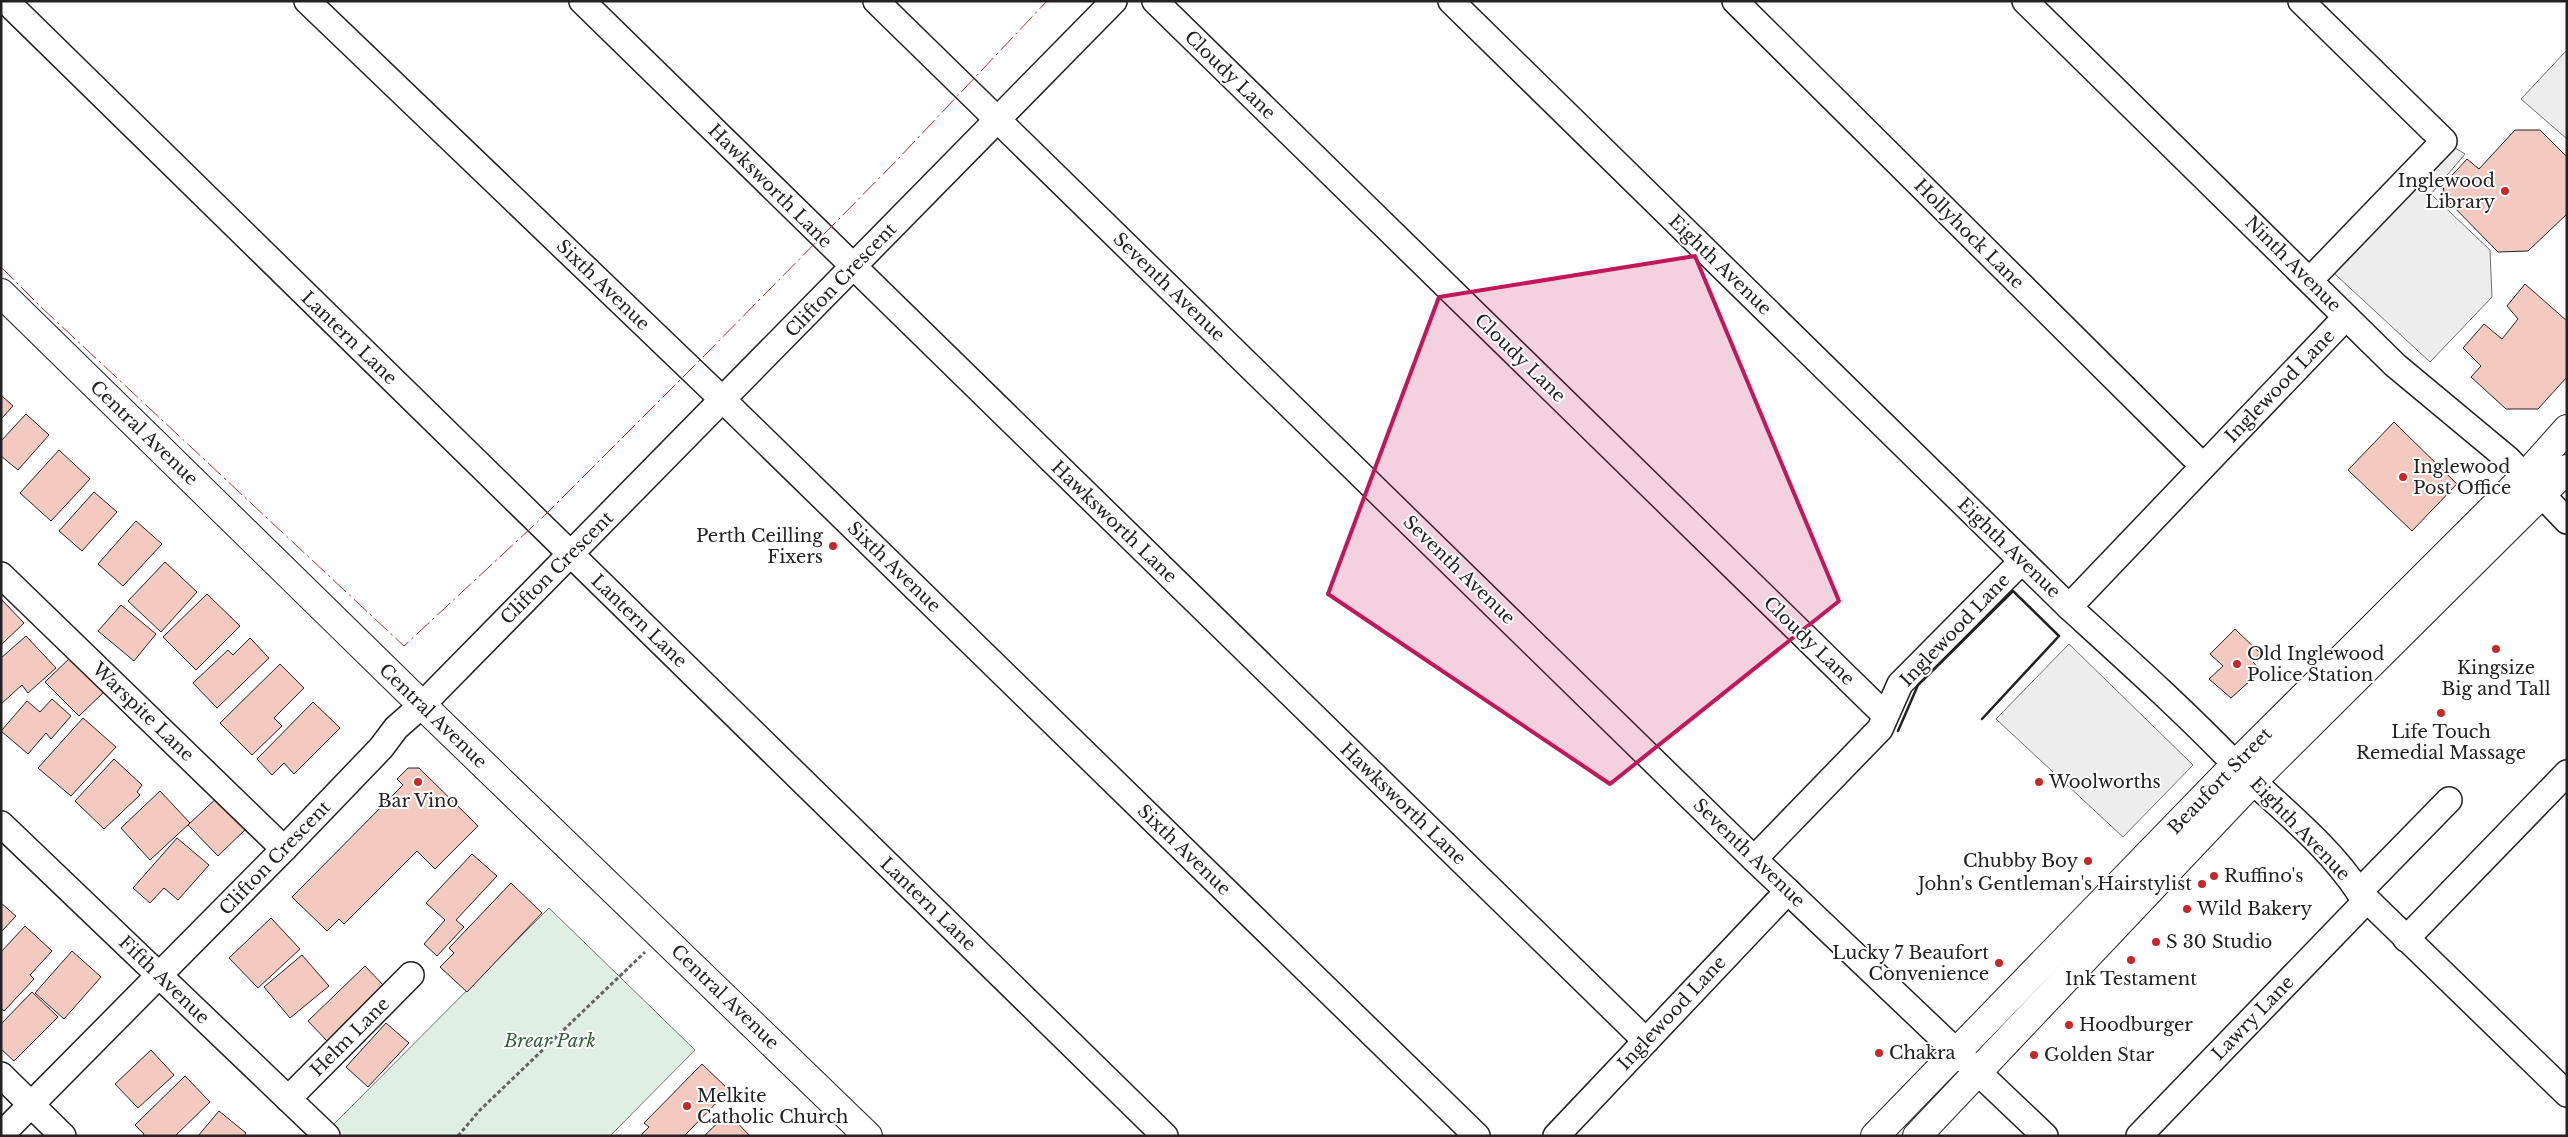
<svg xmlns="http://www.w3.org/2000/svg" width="2568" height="1137" font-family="'Libre Baskerville',serif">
	<rect width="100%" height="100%" fill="#fff"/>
	<!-- green -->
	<path fill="#e0efe3" stroke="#6f6f6f" d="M549 908 695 1050 610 1136H327L325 1133Z"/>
	<!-- parking -->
	<g fill="#ededed" stroke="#6f6f6f">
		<path d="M2567 50V139L2521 99Z"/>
		<path d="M2444 141 2465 154 2431 194 2490 250 2492 297 2430 362 2324 264Z"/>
		<path d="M2069 644 2193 765 2123 837 1996 719Z"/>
	</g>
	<!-- building -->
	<g fill="#f3c9c0" stroke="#222">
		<path d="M2515 130H2540L2567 157V214L2528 251 2498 252 2445 198 2443 185 2467 159 2479 169Z"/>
		<path d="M2525 284 2567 321V377L2538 409H2506L2471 377 2481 366 2463 348 2484 324 2502 339 2518 319 2507 306Z"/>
		<path d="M1 395 13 406 1 419Z"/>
		<path d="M26 414 49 435 18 470 1 456V441Z"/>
		<path d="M2394 422 2457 484 2412 531 2348 470Z"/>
		<path d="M59 450 90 479 51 521 20 493Z"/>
		<path d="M94 492 117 512 82 551 59 531Z"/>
		<path d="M136 521 162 544 123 586 98 564Z"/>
		<path d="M165 562 197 592 161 632 128 601Z"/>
		<path d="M207 594 240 626 196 670 163 637Z"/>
		<path d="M1 599 24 623 1 645Z"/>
		<path d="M121 605 156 634 134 661 98 631Z"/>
		<path d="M2235 629 2260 653 2253 662 2261 671 2231 698 2209 679 2223 666 2210 654Z"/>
		<path d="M26 636 56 668 28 693 22 685 1 704V658Z"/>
		<path d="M250 638 269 658 217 708 193 683 228 650 233 655Z"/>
		<path d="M73 655 107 689 79 716 45 682Z"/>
		<path d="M280 664 304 688 274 718 282 726 252 755 220 723Z"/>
		<path d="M52 699 71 716 51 739 46 733 28 754 1 731 27 701 40 712Z"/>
		<path d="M313 702 340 728 294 774 284 763 272 775 257 759Z"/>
		<path d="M83 718 116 747 71 796 38 768Z"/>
		<path d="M114 759 142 785 137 792 140 795 104 829 75 801Z"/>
		<path d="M408 768H419L478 826 435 869 417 851 344 924 339 919 327 931 292 897 403 785 397 779Z"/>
		<path d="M160 791 190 823 150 860 121 828Z"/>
		<path d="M221 794 251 824 218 856 188 825Z"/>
		<path d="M177 838 209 865 178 900 164 888 150 903 133 888Z"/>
		<path d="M472 854 497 876 456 920 464 927 437 956 424 944 445 920 426 903Z"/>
		<path d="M511 883 542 913 467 992 440 967 454 953 449 948Z"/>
		<path d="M1 903 16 916 1 932Z"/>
		<path d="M271 918 300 949 258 988 229 958Z"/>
		<path d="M25 926 52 951 30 975 34 979 4 1011 1 1008V952Z"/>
		<path d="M72 951 101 977 64 1019 35 993Z"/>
		<path d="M302 955 329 986 290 1018 264 987Z"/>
		<path d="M365 966 386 988 329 1043 308 1021Z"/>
		<path d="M32 992 58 1017 14 1061 1 1049V1024Z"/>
		<path d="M386 1023 409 1043 368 1087 346 1067Z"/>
		<path d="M151 1050 174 1075 138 1108 115 1084Z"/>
		<path d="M702 1064 729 1090 684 1136H640L649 1127 644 1123Z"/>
		<path d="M185 1076 210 1102 175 1136H143L144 1134 135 1125Z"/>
		<path d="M219 1111 246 1133 244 1136H198Z"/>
		<path d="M728 1113 750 1136H704Z"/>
	</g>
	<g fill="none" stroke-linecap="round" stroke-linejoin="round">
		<defs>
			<g id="minor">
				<path d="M6 1 1165 1136"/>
				<path d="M307 1 723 400 1477 1136"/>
				<path d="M582 1 1646 1041"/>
				<path d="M876 1 1754 859 2045 1136"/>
				<path d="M1155 1 1885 715"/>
				<path d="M1451 1 2069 607C2125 658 2182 709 2235 764 2277 806 2326 842 2359 892L2567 1094"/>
				<path d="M1735 1 2203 466"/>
				<path d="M2025 1 2395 365 2508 459 2567 521"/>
				<path d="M2301 1 2444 141 2310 280"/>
				<path d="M1 575 284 849"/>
				<path d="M2069 607 2346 317"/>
				<path d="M1 824 327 1136"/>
				<path d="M1754 859 1880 729 1900 684 2022 561"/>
				<path d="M2359 892 2449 800"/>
				<path d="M2406 939 2567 773"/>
				<path d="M1 1075 63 1136"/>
				<path d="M288 1099 411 975"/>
				<path d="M1 1135 284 849 381 748 396 728 422 705 1114 1"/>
				<path d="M1556 1136 1788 891"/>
				<path d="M2139 1136 2367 900"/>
			</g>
			<g id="major">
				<path d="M1 293 422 705 868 1136"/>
				<path d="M1875 1136 2236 764 2525 476 2567 429"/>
				<path d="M1917 1136 2254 780 2567 469"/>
			</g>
		</defs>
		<!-- minor casing -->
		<use href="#minor" stroke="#222" stroke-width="28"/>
		<!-- major casing -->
		<use href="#major" stroke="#222" stroke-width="30"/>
		<!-- path -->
		<path stroke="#646464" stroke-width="3" stroke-dasharray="4 2.5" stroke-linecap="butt" d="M458 1136 480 1110 645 952"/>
		<!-- minor -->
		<use href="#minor" stroke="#fff" stroke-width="25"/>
		<!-- major -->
		<use href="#major" stroke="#fff" stroke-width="28"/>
		<!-- wall -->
		<path stroke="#222" stroke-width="2.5" d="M1898 731 1918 685 2013 591 2059 636 1982 719"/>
		<!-- power -->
		<path stroke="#c62828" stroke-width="1" stroke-dasharray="18 4 2.5 4" stroke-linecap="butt" d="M1 267 41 307 404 646 546 514 703 357 898 159 1047 1"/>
	</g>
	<!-- marked area -->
	<path fill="#c2185b" fill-opacity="0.2" stroke="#c2185b" stroke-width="4" stroke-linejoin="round" d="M1695 256 1839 601 1610 784 1328 594 1439 297Z"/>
	<!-- markers -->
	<g fill="#c62828" stroke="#fff" stroke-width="2">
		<circle cx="2505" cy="191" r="5"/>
		<circle cx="2403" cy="477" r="5"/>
		<circle cx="833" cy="546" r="5"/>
		<circle cx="2496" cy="649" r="5"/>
		<circle cx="2237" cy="664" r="5"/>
		<circle cx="2441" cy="713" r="5"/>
		<circle cx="418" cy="782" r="5"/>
		<circle cx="2039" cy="782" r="5"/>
		<circle cx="2088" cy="861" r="5"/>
		<circle cx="2214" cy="876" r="5"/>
		<circle cx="2202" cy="884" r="5"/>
		<circle cx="2187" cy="909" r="5"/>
		<circle cx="2156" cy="942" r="5"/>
		<circle cx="2131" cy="960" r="5"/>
		<circle cx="1999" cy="963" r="5"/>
		<circle cx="2069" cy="1025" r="5"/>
		<circle cx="1879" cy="1053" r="5"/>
		<circle cx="2034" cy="1055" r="5"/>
		<circle cx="687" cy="1106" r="5"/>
	</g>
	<g text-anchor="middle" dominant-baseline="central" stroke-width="4" stroke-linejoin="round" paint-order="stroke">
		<!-- street labels -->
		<g font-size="18" fill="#222" stroke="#fff">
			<text transform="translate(1230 75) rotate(44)">Cloudy Lane</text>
			<text transform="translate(770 186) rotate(45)">Hawksworth Lane</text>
			<text transform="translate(1969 234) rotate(45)">Hollyhock Lane</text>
			<text transform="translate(2293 264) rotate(45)">Ninth Avenue</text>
			<text transform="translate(1720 265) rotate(44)">Eighth Avenue</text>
			<text transform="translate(841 280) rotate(-46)">Clifton Crescent</text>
			<text transform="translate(603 285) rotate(44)">Sixth Avenue</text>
			<text transform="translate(1169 287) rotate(44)">Seventh Avenue</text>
			<text transform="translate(349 338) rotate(44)">Lantern Lane</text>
			<text transform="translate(1520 358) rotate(44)">Cloudy Lane</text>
			<text transform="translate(2280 386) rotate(-46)">Inglewood Lane</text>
			<text transform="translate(144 433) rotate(44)">Central Avenue</text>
			<text transform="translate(1114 522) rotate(44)">Hawksworth Lane</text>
			<text transform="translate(2009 548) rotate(44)">Eighth Avenue</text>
			<text transform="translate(894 567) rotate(44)">Sixth Avenue</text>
			<text transform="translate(557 568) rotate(-45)">Clifton Crescent</text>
			<text transform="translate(1459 570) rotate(44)">Seventh Avenue</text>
			<text transform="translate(639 621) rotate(44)">Lantern Lane</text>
			<text transform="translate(1955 630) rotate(-46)">Inglewood Lane</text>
			<text transform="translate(1809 641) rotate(44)">Cloudy Lane</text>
			<text transform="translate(143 712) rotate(44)">Warspite Lane</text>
			<text transform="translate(433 716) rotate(44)">Central Avenue</text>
			<text transform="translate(2220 781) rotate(-46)">Beaufort Street</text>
			<text transform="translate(1403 804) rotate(44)">Hawksworth Lane</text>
			<text transform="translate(2300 829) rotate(46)">Eighth Avenue</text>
			<text transform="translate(1184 850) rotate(44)">Sixth Avenue</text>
			<text transform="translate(1749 853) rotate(44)">Seventh Avenue</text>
			<text transform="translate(275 858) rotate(-46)">Clifton Crescent</text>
			<text transform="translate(928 904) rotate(44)">Lantern Lane</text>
			<text transform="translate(164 980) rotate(44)">Fifth Avenue</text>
			<text transform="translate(725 997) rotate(44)">Central Avenue</text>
			<text transform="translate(1672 1013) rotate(-47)">Inglewood Lane</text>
			<text transform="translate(2253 1018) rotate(-46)">Lawry Lane</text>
			<text transform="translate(350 1037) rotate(-45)">Helm Lane</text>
		</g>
		<!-- poi labels -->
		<g font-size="18" fill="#222" stroke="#fff" text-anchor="start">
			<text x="2495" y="181" text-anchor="end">Inglewood<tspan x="2495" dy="21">Library</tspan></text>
			<text x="2413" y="467">Inglewood<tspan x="2413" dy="21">Post Office</tspan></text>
			<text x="823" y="536" text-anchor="end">Perth Ceilling<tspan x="823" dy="21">Fixers</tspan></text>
			<text x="2247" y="654">Old Inglewood<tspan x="2247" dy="21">Police Station</tspan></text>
			<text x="2496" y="668" text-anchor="middle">Kingsize<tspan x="2496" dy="21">Big and Tall</tspan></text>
			<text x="2441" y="732" text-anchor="middle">Life Touch<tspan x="2441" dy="21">Remedial Massage</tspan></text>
			<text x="2049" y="782">Woolworths</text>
			<text x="418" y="801" text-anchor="middle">Bar Vino</text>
			<text x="2078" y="861" text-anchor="end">Chubby Boy</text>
			<text x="2224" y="876">Ruffino's</text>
			<text x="2192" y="884" text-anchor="end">John's Gentleman's Hairstylist</text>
			<text x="2197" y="909">Wild Bakery</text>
			<text x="2166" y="942">S 30 Studio</text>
			<text x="1989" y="953" text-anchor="end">Lucky 7 Beaufort<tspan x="1989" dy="21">Convenience</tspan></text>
			<text x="2131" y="979" text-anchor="middle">Ink Testament</text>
			<text x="2079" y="1025">Hoodburger</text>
			<text x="1889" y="1053">Chakra</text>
			<text x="2044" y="1055">Golden Star</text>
			<text x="697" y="1096">Melkite<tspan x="697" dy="21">Catholic Church</tspan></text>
		</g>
		<!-- park labels -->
		<g font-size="18" font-style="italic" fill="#2f5e38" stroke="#fff">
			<text x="550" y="1041">Brear Park</text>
		</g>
	</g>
	<!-- border -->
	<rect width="2568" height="1137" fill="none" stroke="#222222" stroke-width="5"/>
</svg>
